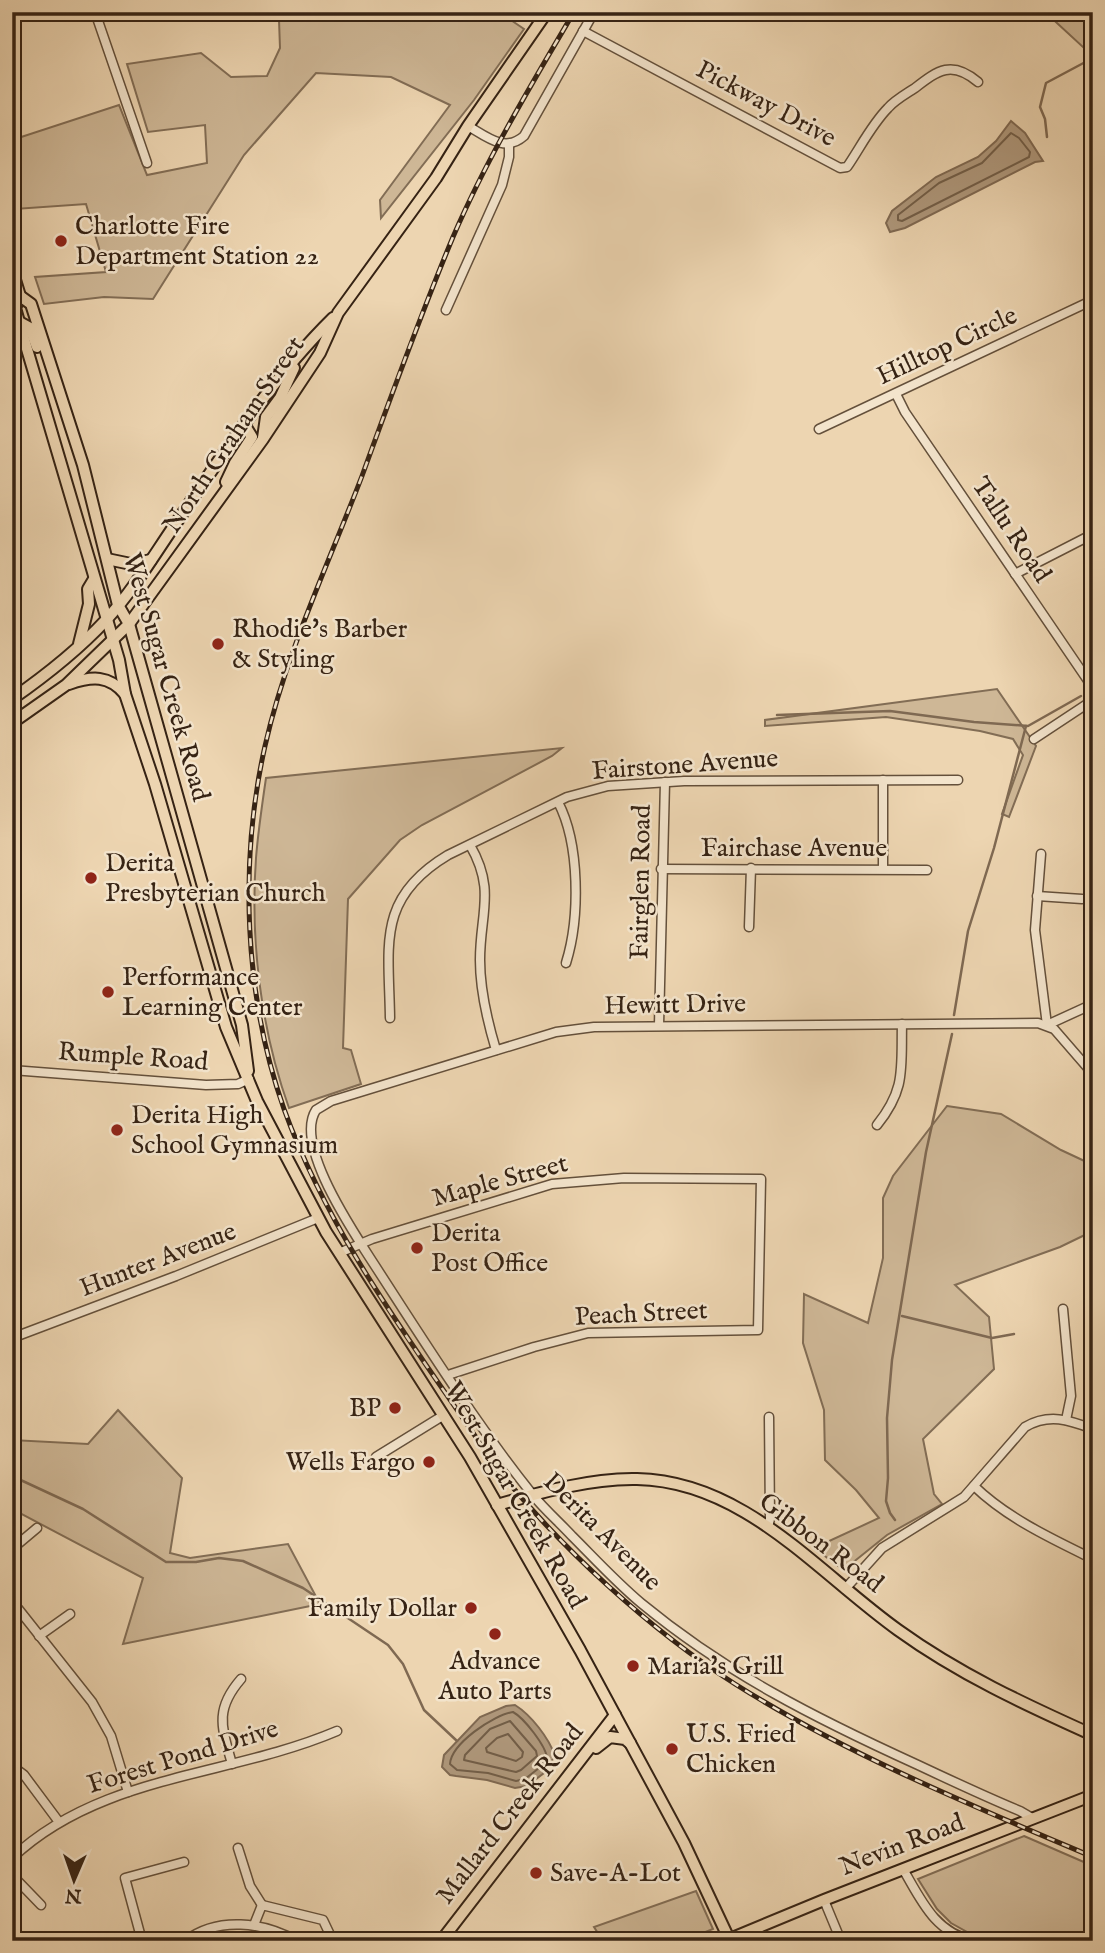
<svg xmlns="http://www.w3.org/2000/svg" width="1105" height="1953" font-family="'IM FELL English',serif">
	<rect width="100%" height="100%" fill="#edd5b1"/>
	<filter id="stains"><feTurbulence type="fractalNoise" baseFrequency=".00286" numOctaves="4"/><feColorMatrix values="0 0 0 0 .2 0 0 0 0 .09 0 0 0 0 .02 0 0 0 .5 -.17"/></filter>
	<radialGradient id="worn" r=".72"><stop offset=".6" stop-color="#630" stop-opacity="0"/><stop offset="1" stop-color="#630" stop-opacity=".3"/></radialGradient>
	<!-- green -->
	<g fill="#ceb796" stroke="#826d55" stroke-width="2">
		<path d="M269 12H499L524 29 474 100 381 218 380 200 450 105 391 77 316 73 244 155 153 299 104 297 44 304 35 277 106 272 86 204 15 209 12 199V140L119 105 147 175 207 163 205 125 148 132 127 64 201 53 231 77 267 76 280 48 279 20Z"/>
		<path d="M1045 12H1093V52L1084 48Z"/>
		<path d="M997 689 1036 746 1009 817 1002 814 1023 755 1013 739 980 731 886 717 765 726V720Z"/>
		<path d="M562 748 552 756 422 825 400 840 348 899 343 1048 351 1050 361 1084 289 1108C261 1030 250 941 256 858 258 832 262 805 266 778Z"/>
		<path d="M947 1106 1001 1114 1061 1150 1093 1165V1231L1060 1247 955 1285 989 1317 994 1369 923 1439 934 1494 942 1504 887 1535 846 1568H841L814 1548 879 1518 856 1490 825 1460 824 1410 803 1343 804 1294 868 1323 883 1258V1198L893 1176Z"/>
		<path d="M118 1410 182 1478 170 1553 190 1558 288 1544 320 1604 123 1644 143 1578 12 1509V1440L88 1444Z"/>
		<path d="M1024 1836 1093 1866V1941H1063L969 1933 951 1923 937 1909 918 1879Z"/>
		<path d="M696 1891 713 1929 683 1941H603L594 1927Z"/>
	</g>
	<!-- water -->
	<g fill="#af987c" stroke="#7f6952" stroke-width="2">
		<path d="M1011 121 1025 133 1043 161 1035 162 905 228 890 232 886 223 892 211 936 177 978 157 996 141Z"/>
		<path d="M515 1705C531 1715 549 1738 555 1756L544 1773 527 1786 515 1788 487 1780 456 1776 450 1775 442 1767 444 1755 480 1717 506 1706Z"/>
	</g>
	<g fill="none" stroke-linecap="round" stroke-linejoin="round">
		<!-- shore -->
		<g stroke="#725e48" stroke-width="2">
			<path d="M1011 133 1019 138 1030 152 1029 157 902 221 898 220V215L939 183 982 163Z"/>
			<path d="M513 1712C524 1718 546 1746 547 1758L539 1768 525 1779 516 1781 488 1773 457 1770 450 1764C451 1744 493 1715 513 1712Z"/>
			<path d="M510 1721 536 1751 537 1756 521 1770 516 1772 464 1760 465 1755 490 1729Z"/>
			<path d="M508 1734 523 1752 522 1757 516 1761 487 1752 486 1748 497 1738Z"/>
		</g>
		<!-- stream -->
		<g stroke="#7f6952" stroke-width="2.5">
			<path d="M1047 137 1045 119 1040 107 1046 83 1091 59 1093 54"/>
			<path d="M777 715 890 711 974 722 1028 726 1081 696"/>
			<path d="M954 1015 968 931 994 848 1026 726"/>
			<path d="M902 1316 992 1338 1014 1334"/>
			<path d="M12 1476 83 1509 166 1562H196L219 1558 243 1561 303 1588 388 1645 403 1664 424 1710 457 1741"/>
			<path d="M895 1520 890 1513 886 1501 888 1478 887 1418 892 1360 926 1152 952 1034"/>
		</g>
		<defs>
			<g id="minor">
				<path d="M95 12 147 163"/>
				<path d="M583 31 840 168 847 167C860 148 872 124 888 108 895 100 906 94 915 88 938 70 952 60 978 82"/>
				<path d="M468 126C487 137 505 153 524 136L594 12"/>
				<path d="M446 310 502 185 509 157V144"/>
				<path d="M896 394 905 412 1093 688"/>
				<path d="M819 429 1093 300"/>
				<path d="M1015 574 1093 534"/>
				<path d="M1034 739 1093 700"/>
				<path d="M883 780V868"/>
				<path d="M558 802C580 844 580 918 566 963"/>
				<path d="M470 845C496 890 480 913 480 960 480 991 487 1020 496 1050"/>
				<path d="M1041 854 1035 930 1047 1025"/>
				<path d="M661 869 927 870"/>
				<path d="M1037 896 1082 899"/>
				<path d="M749 927 751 868"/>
				<path d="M390 1018C389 945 376 898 448 855L567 797 608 786 684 781 958 780"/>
				<path d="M659 1025 665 782"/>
				<path d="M1047 1025 1093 1004"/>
				<path d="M12 1070 206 1085 238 1084 249 1079"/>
				<path d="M877 1125C906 1089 901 1069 902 1024"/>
				<path d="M339 1253 372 1239 552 1184 624 1178 761 1179 758 1330 588 1333 534 1347 448 1375"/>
				<path d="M1063 1309 1071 1396 1066 1420"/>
				<path d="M12 1338 176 1276 318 1218"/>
				<path d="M376 1457 444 1415"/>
				<path d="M974 1486C1007 1518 1052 1539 1093 1559"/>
				<path d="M768 1527 770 1519 769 1417"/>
				<path d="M12 1549 37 1528"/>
				<path d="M845 1589 882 1548 964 1497 1025 1427C1049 1413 1069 1420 1093 1429"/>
				<path d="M12 1601 92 1702 111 1736 128 1792"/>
				<path d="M39 1636 70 1614"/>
				<path d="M232 1764C222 1728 214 1710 241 1679"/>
				<path d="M12 1766 24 1775 59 1822"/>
				<path d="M1032 1818 1020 1811C986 1797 952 1781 918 1765 817 1719 727 1674 641 1603 616 1582 595 1559 572 1536 559 1522 544 1509 532 1494 473 1420 422 1338 370 1258 351 1228 294 1144 316 1110L331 1101 556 1032 594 1027 1038 1023 1054 1029 1093 1074"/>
				<path d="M238 1848 250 1886 262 1905"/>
				<path d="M12 1858C101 1774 229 1777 337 1731"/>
				<path d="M903 1869C921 1900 935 1933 974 1941"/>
				<path d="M12 1875 41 1905"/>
				<path d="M824 1900 841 1941"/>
				<path d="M254 1925 262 1905 323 1920 333 1941"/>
				<path d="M142 1941 125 1878 184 1862"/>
				<path d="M185 1941C218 1916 263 1922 297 1941"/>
			</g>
			<g id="major">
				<path d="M12 270 20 296 15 308 19 322 119 660 125 694 155 784 226 1027 257 1101 326 1232 470 1457 580 1650 684 1843 730 1941"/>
				<path d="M20 296 31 304 83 465 118 605 129 624 242 1025 248 1071"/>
				<path d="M19 322 30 328 37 347"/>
				<path d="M263 438 266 417 280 398 294 368"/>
				<path d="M226 482 235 463 252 437 244 424"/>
				<path d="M107 559 131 564 151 560"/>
				<path d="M79 644 89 604 88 589 94 579"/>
				<path d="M69 684C92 676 109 675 125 694"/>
				<path d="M12 699C45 676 78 650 106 620 131 593 151 560 172 529 222 456 270 380 333 318"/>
				<path d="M12 723 66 685 129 624 263 439 320 353 338 313 436 178 468 126 547 12"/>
				<path d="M497 1505C542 1492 591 1478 637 1479 744 1481 817 1572 898 1630 959 1674 1024 1704 1093 1735"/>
				<path d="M596 1748 610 1737 625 1739 630 1743"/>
				<path d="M441 1941 615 1715"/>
				<path d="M708 1941 715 1938H729"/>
				<path d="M725 1941 824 1900 1093 1795"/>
			</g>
		</defs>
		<!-- minor casing -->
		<use href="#minor" stroke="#64503b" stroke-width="11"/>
		<!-- major casing -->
		<use href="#major" stroke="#362314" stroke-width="14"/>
		<!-- minor -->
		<use href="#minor" stroke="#f3e4cc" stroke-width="8"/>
		<!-- major -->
		<use href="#major" stroke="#edd5b1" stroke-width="10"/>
		<defs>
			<path id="rail" d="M574 12C531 85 486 160 453 237 420 316 391 396 362 476 328 565 286 653 265 746 239 862 244 996 284 1109 332 1242 421 1355 499 1471 562 1549 650 1630 735 1684 844 1753 973 1806 1093 1857"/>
		</defs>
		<!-- rail casing -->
		<use href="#rail" stroke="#362314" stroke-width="5"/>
		<!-- rail -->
		<use href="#rail" stroke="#f3e4cc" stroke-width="2.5" stroke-dasharray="8" stroke-linecap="butt"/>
	</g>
	<!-- markers -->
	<g fill="#8f2418" stroke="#f3e4cc" stroke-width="2.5">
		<circle cx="61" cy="241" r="7"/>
		<circle cx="218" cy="644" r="7"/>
		<circle cx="91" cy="878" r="7"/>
		<circle cx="108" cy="992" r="7"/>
		<circle cx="117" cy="1130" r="7"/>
		<circle cx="417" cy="1248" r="7"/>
		<circle cx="395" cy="1408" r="7"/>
		<circle cx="429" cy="1462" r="7"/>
		<circle cx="471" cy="1608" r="7"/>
		<circle cx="495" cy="1634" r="7"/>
		<circle cx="633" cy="1666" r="7"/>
		<circle cx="672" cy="1749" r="7"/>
		<circle cx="536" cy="1873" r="7"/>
	</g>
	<g text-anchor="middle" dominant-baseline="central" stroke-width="5" stroke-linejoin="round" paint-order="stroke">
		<!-- street labels -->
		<g font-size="26" fill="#362314" stroke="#f3e4cc">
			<text transform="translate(766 104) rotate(28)">Pickway Drive</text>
			<text transform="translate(947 346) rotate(-25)">Hilltop Circle</text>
			<text transform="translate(234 435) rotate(-56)">North Graham Street</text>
			<text transform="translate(1011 530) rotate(56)">Tallu Road</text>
			<text transform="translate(166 677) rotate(74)">West Sugar Creek Road</text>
			<text transform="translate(685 765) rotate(-4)">Fairstone Avenue</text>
			<text x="794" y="848">Fairchase Avenue</text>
			<text transform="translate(641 882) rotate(-89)">Fairglen Road</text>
			<text transform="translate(675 1005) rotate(-1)">Hewitt Drive</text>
			<text transform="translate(133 1057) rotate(4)">Rumple Road</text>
			<text transform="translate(500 1181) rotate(-15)">Maple Street</text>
			<text transform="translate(158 1260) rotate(-21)">Hunter Avenue</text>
			<text transform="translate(641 1314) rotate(-3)">Peach Street</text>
			<text transform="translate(515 1495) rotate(60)">West Sugar Creek Road</text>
			<text transform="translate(602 1532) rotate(45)">Derita Avenue</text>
			<text transform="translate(821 1543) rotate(37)">Gibbon Road</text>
			<text transform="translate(183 1757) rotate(-17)">Forest Pond Drive</text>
			<text transform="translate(510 1814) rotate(-52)">Mallard Creek Road</text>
			<text transform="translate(902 1845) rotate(-21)">Nevin Road</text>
		</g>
		<!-- poi labels -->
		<g font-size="26" fill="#362314" stroke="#f3e4cc" text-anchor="start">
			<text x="75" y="226">Charlotte Fire<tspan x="75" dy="30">Department Station 22</tspan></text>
			<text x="232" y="629">Rhodie's Barber<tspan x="232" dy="30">&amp; Styling</tspan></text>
			<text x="105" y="863">Derita<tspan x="105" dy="30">Presbyterian Church</tspan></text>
			<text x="122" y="977">Performance<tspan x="122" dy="30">Learning Center</tspan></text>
			<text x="131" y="1115">Derita High<tspan x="131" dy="30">School Gymnasium</tspan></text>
			<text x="431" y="1233">Derita<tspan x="431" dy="30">Post Office</tspan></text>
			<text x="381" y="1408" text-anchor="end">BP</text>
			<text x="415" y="1462" text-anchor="end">Wells Fargo</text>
			<text x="457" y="1608" text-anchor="end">Family Dollar</text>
			<text x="495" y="1661" text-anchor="middle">Advance<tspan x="495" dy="30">Auto Parts</tspan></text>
			<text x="647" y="1666">Maria's Grill</text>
			<text x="686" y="1734">U.S. Fried<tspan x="686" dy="30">Chicken</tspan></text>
			<text x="550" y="1873">Save-A-Lot</text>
		</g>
	</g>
	<!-- margin -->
	<rect width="1105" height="1953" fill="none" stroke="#edd5b1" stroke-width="42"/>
	<rect x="14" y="14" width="1077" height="1925" fill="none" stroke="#362314" stroke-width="3.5"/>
	<rect x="21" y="21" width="1063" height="1911" fill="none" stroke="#362314" stroke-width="2"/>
	<!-- north arrow -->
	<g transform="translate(74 1880) rotate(182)" stroke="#f3e4cc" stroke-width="5" paint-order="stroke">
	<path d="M0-5L12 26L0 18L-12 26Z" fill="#362314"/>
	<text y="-10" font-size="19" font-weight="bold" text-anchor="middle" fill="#362314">N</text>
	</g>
	<rect width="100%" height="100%" filter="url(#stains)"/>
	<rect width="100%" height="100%" fill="url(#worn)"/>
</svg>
